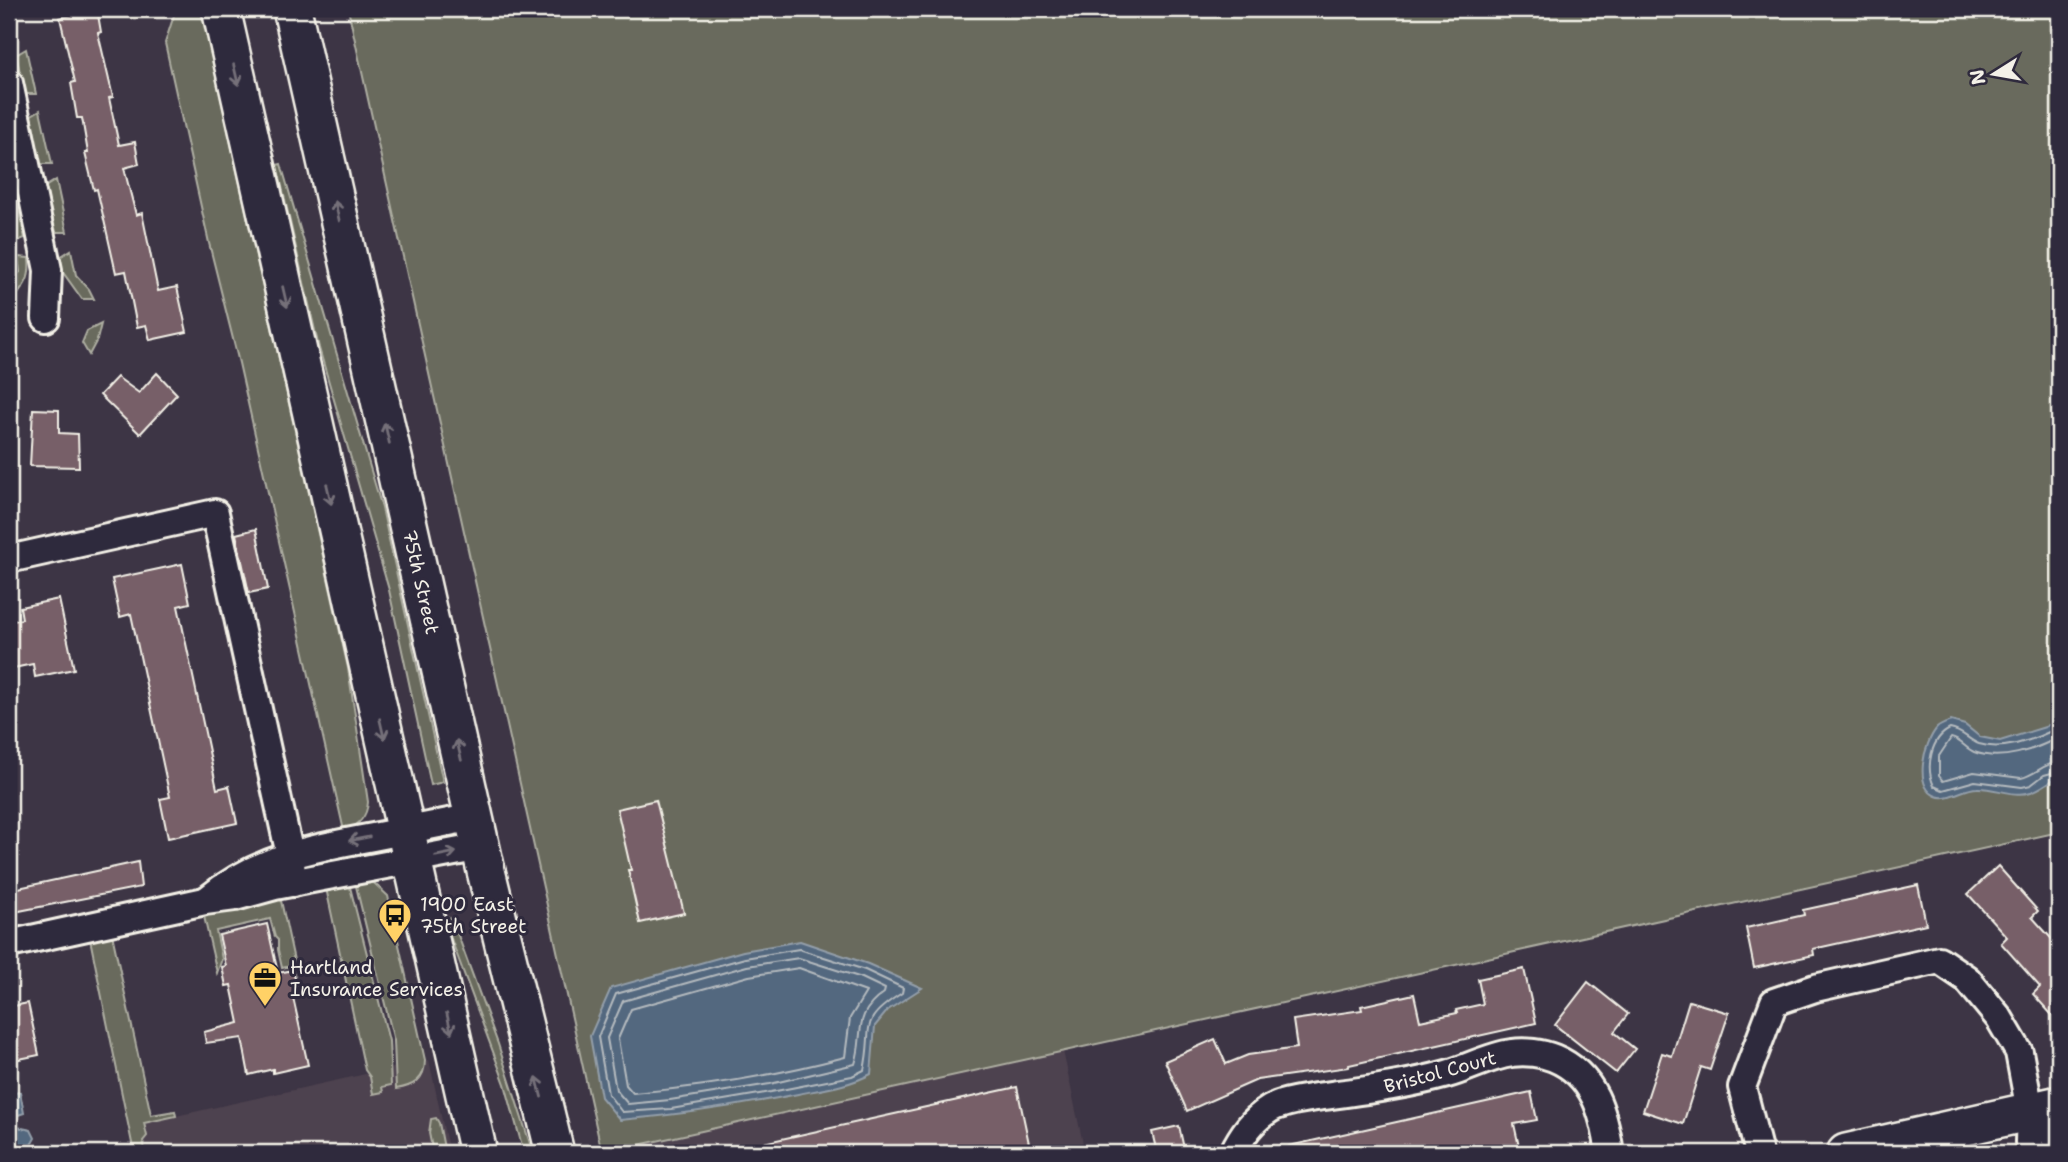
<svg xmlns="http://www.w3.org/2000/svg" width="2068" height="1162" font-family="'Shantell Sans',sans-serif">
	<rect width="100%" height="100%" fill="#3d3545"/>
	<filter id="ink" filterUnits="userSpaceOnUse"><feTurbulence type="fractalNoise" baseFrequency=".0143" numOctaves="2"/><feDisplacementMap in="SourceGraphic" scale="14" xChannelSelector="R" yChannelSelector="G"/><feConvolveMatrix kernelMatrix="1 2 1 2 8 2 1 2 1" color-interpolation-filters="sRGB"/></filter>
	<g filter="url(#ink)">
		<!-- built -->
		<g fill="#4e424f">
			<path d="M1063 1051 1085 1153H602Z"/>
			<path d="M429 1060 449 1153H147L140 1124Z"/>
		</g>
		<!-- green -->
		<g fill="#696b5d" stroke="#aeaea2" stroke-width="2">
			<path d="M176 9H201L348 668 368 802C367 818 358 826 344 831L239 363 209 243 165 43Z"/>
			<path d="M348 9H2059V832L602 1153Z"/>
			<path d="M26 49 36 94H25L16 55Z"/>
			<path d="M40 110 52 164H40L30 116Z"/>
			<path d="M281 164 382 508 443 782 431 785 389 590 319 348 277 165Z"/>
			<path d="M56 180 67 232H56L45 187Z"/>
			<path d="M9 196H15L25 238 15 242 9 214Z"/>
			<path d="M71 250 76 275 89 289 94 299H82L62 271 60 257Z"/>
			<path d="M18 257 29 258C32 288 18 286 9 311V282L20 272Z"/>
			<path d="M101 324 97 340 89 355 82 343 87 331Z"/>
			<path d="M364 881 374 883 388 896 425 1060C425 1080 414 1086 396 1089L394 1041 355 882Z"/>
			<path d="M349 883 389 1041 391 1085 382 1087 383 1092 373 1094 370 1077 365 1070 326 888Z"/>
			<path d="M280 896 295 965 282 968 278 950V940L275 937 270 919 216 931 222 959 217 973 203 912Z"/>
			<path d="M449 918 452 919 498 1044 533 1153H524L505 1084 447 928Z"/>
			<path d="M112 934 151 1115 175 1111 176 1116 144 1123 147 1136 143 1141 146 1153H134L90 939Z"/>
			<path d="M436 1118 439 1123 445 1153H433L429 1133 431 1119Z"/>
		</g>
		<!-- water -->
		<g fill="#53677f" stroke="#939ea9" stroke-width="2">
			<path d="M2059 719V777C2049 781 2041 789 2031 792 2013 798 1995 787 1977 788 1964 788 1948 801 1936 796 1913 786 1924 743 1937 728 1940 725 1946 723 1951 721L1965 725 1980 737 2000 741 2045 727Z"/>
			<path d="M800 941 868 964 922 988 888 1010 875 1026 871 1074C849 1086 823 1089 798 1094 739 1106 680 1115 620 1120L601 1097 590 1036 611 988 743 951Z"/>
			<path d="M13 1084 15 1093 20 1092 24 1113 15 1116 17 1127 31 1130 35 1138 31 1145 23 1147V1153H9V1088Z"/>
		</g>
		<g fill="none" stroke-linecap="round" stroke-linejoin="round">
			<!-- shore -->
			<g stroke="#b4babe" stroke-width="2">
				<path d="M2059 727C2036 739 2005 752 1979 744 1968 740 1963 731 1950 729 1931 738 1925 767 1934 786L1943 790 1975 781 2022 787 2031 785 2044 775 2059 771"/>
				<path d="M2059 737C2035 750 2001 762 1974 752 1965 748 1961 740 1951 738L1939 756V776L1943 781 1974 772 2021 778C2035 775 2044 763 2059 762"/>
				<path d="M799 949 865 970 903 988 902 993C856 1022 874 1026 864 1070L852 1076 771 1092 671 1109 622 1112 608 1094 598 1037 616 994 745 958Z"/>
				<path d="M799 958 862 978 885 989 884 993C851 1016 865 1034 855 1064L770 1084 670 1100 628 1104 616 1090 607 1038 623 1001 747 966Z"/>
				<path d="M799 968 866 992 850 1018 845 1057C777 1075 703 1087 633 1093L626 1085 618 1039 631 1009 749 976Z"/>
			</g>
		</g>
		<!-- building -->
		<g fill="#775f67" stroke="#f4f1e8" stroke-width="2">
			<path d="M97 9 101 32 98 33 113 97 109 98 119 145 135 142 139 164 124 168 136 215 142 213 158 291 177 287 187 332 150 340 146 325 137 327 126 271 116 273 97 189 94 190 85 153H88L82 118H77L71 83 75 82 60 18Z"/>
			<path d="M157 373 177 394 140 434 100 395 117 377 139 393Z"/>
			<path d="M33 409 59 410V433L78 434 79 467 30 466Z"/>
			<path d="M256 529 268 589 249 593 236 534Z"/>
			<path d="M182 564 190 603 178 606 217 789 229 786 237 823 168 838 160 799 170 797 131 614 120 617 112 579Z"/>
			<path d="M59 599 74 669 35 677 33 664 9 669V622L22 619 20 607Z"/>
			<path d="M656 800 684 913 640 923 628 870H631L617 809Z"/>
			<path d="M138 862 141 887 9 913V890Z"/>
			<path d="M1998 866 2038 911 2032 917 2059 947V1023L2033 994 2040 987 2001 943 2007 937 1968 894Z"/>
			<path d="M1918 885 1926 924 1813 949 1814 955 1754 968 1746 928 1804 915 1803 910Z"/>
			<path d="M267 924 278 973 293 970 298 992 292 993 308 1065 273 1073V1069L249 1075 242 1038 206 1043 204 1032 239 1023 231 985 226 986 222 967 226 966 219 935Z"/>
			<path d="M1524 969 1536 1023 1349 1065V1067L1257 1080 1187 1111 1165 1061 1215 1039 1226 1064 1248 1055 1297 1048 1293 1020 1362 1010 1361 1006 1414 994 1420 1021 1457 1013 1456 1010 1483 1004 1478 979Z"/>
			<path d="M1588 982 1628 1014 1614 1032 1635 1049 1616 1073 1555 1025Z"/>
			<path d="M1689 1001 1729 1013 1710 1070 1701 1067 1683 1124 1643 1111 1662 1053 1672 1056Z"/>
			<path d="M28 1003 39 1055 9 1061V1007Z"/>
			<path d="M1017 1087 1031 1153H750L749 1146Z"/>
			<path d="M1531 1092 1537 1120 1514 1124 1520 1151 1508 1153H1396L1395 1149 1376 1153H1290L1289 1146Z"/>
			<path d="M1179 1126 1185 1153H1157L1152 1132Z"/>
		</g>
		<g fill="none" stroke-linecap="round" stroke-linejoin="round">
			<defs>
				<g id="street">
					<path d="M9 83 48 270 46 318"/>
					<path d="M9 559 215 513 290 855 293 883"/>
					<path d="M208 899C258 858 312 848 373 837 407 830 440 824 474 817"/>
					<path d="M9 944 205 901 235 897 275 886 481 847"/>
					<path d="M2030 1111 2055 1136 2058 1153"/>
					<path d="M1233 1153C1242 1135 1252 1120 1270 1109 1284 1101 1300 1100 1316 1097 1360 1091 1404 1086 1447 1074 1469 1068 1489 1056 1512 1053 1525 1051 1542 1053 1554 1058 1595 1075 1604 1114 1610 1153"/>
					<path d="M1759 1153 1742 1087 1774 1002 1815 988 1939 960 1967 979 1999 1018 2019 1052 2030 1111 2029 1142 2032 1153"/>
				</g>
				<g id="secondary">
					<path d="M221 9 478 1153"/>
					<path d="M292 9 486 871 555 1153"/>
					<path d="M1846 1153 2059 1105"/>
				</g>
			</defs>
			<!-- street casing -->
			<use href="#street" stroke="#f4f1e8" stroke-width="32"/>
			<!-- secondary casing -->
			<use href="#secondary" stroke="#f4f1e8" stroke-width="42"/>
			<!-- street -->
			<use href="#street" stroke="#2f2a3d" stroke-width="26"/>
			<!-- secondary -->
			<use href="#secondary" stroke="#2f2a3d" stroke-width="37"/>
		</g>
		<!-- one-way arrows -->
		<defs><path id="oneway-shaft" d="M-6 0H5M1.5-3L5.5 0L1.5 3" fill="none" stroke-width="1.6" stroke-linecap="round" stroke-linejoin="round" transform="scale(1.75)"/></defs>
		<g stroke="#747079">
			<use href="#oneway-shaft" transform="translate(236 75) rotate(77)"/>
			<use href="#oneway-shaft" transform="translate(337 211) rotate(-103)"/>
			<use href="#oneway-shaft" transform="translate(285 297) rotate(77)"/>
			<use href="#oneway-shaft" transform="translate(387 433) rotate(-103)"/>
			<use href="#oneway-shaft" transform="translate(329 494) rotate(77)"/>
			<use href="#oneway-shaft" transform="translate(382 729) rotate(77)"/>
			<use href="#oneway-shaft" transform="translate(459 750) rotate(-103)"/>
			<use href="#oneway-shaft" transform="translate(359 839) rotate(169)"/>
			<use href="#oneway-shaft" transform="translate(446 854) rotate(-11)"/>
			<use href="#oneway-shaft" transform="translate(449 1023) rotate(77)"/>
			<use href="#oneway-shaft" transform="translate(539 1087) rotate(-104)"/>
		</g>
	</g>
	<!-- icons -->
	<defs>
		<symbol id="bus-pin" viewBox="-11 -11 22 30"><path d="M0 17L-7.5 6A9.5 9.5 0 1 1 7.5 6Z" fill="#ffd166" stroke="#2f2a3d"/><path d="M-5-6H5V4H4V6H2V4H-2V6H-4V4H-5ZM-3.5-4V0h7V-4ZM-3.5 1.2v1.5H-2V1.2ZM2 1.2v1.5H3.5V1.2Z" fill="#111"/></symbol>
		<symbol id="office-pin" viewBox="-11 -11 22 30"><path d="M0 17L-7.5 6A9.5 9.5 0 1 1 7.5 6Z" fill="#ffd166" stroke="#2f2a3d"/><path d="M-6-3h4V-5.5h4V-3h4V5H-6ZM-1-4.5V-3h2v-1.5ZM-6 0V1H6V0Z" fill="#111"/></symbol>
	</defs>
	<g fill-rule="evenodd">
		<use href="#bus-pin" x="376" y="896" width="38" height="52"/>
		<use href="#office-pin" x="246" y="959" width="38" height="52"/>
	</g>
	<g text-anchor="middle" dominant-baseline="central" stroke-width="6" stroke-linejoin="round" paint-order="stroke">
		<!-- street labels -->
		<g font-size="19" fill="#f4f1e8" stroke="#2f2a3d">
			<text transform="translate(421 582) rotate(77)">75th Street</text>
			<text transform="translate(1440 1072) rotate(-15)">Bristol Court</text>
		</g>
		<!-- poi labels -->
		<g font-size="19" fill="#f4f1e8" stroke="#2f2a3d" text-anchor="start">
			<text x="420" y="904">1900 East<tspan x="420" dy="22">75th Street</tspan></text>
			<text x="290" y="967">Hartland<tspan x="290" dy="22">Insurance Services</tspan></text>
		</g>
	</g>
	<!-- margin -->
	<rect width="2068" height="1162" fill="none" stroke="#2f2a3d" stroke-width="35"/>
	<rect x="18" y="18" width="2033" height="1127" fill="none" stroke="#f4f1e8" stroke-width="2.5" filter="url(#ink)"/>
	<!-- north arrow -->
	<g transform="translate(1994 74) rotate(259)" stroke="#2f2a3d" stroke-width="5" paint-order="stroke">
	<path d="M0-5L12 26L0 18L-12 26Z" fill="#f4f1e8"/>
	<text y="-10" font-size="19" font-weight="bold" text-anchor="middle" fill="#f4f1e8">N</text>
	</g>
</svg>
